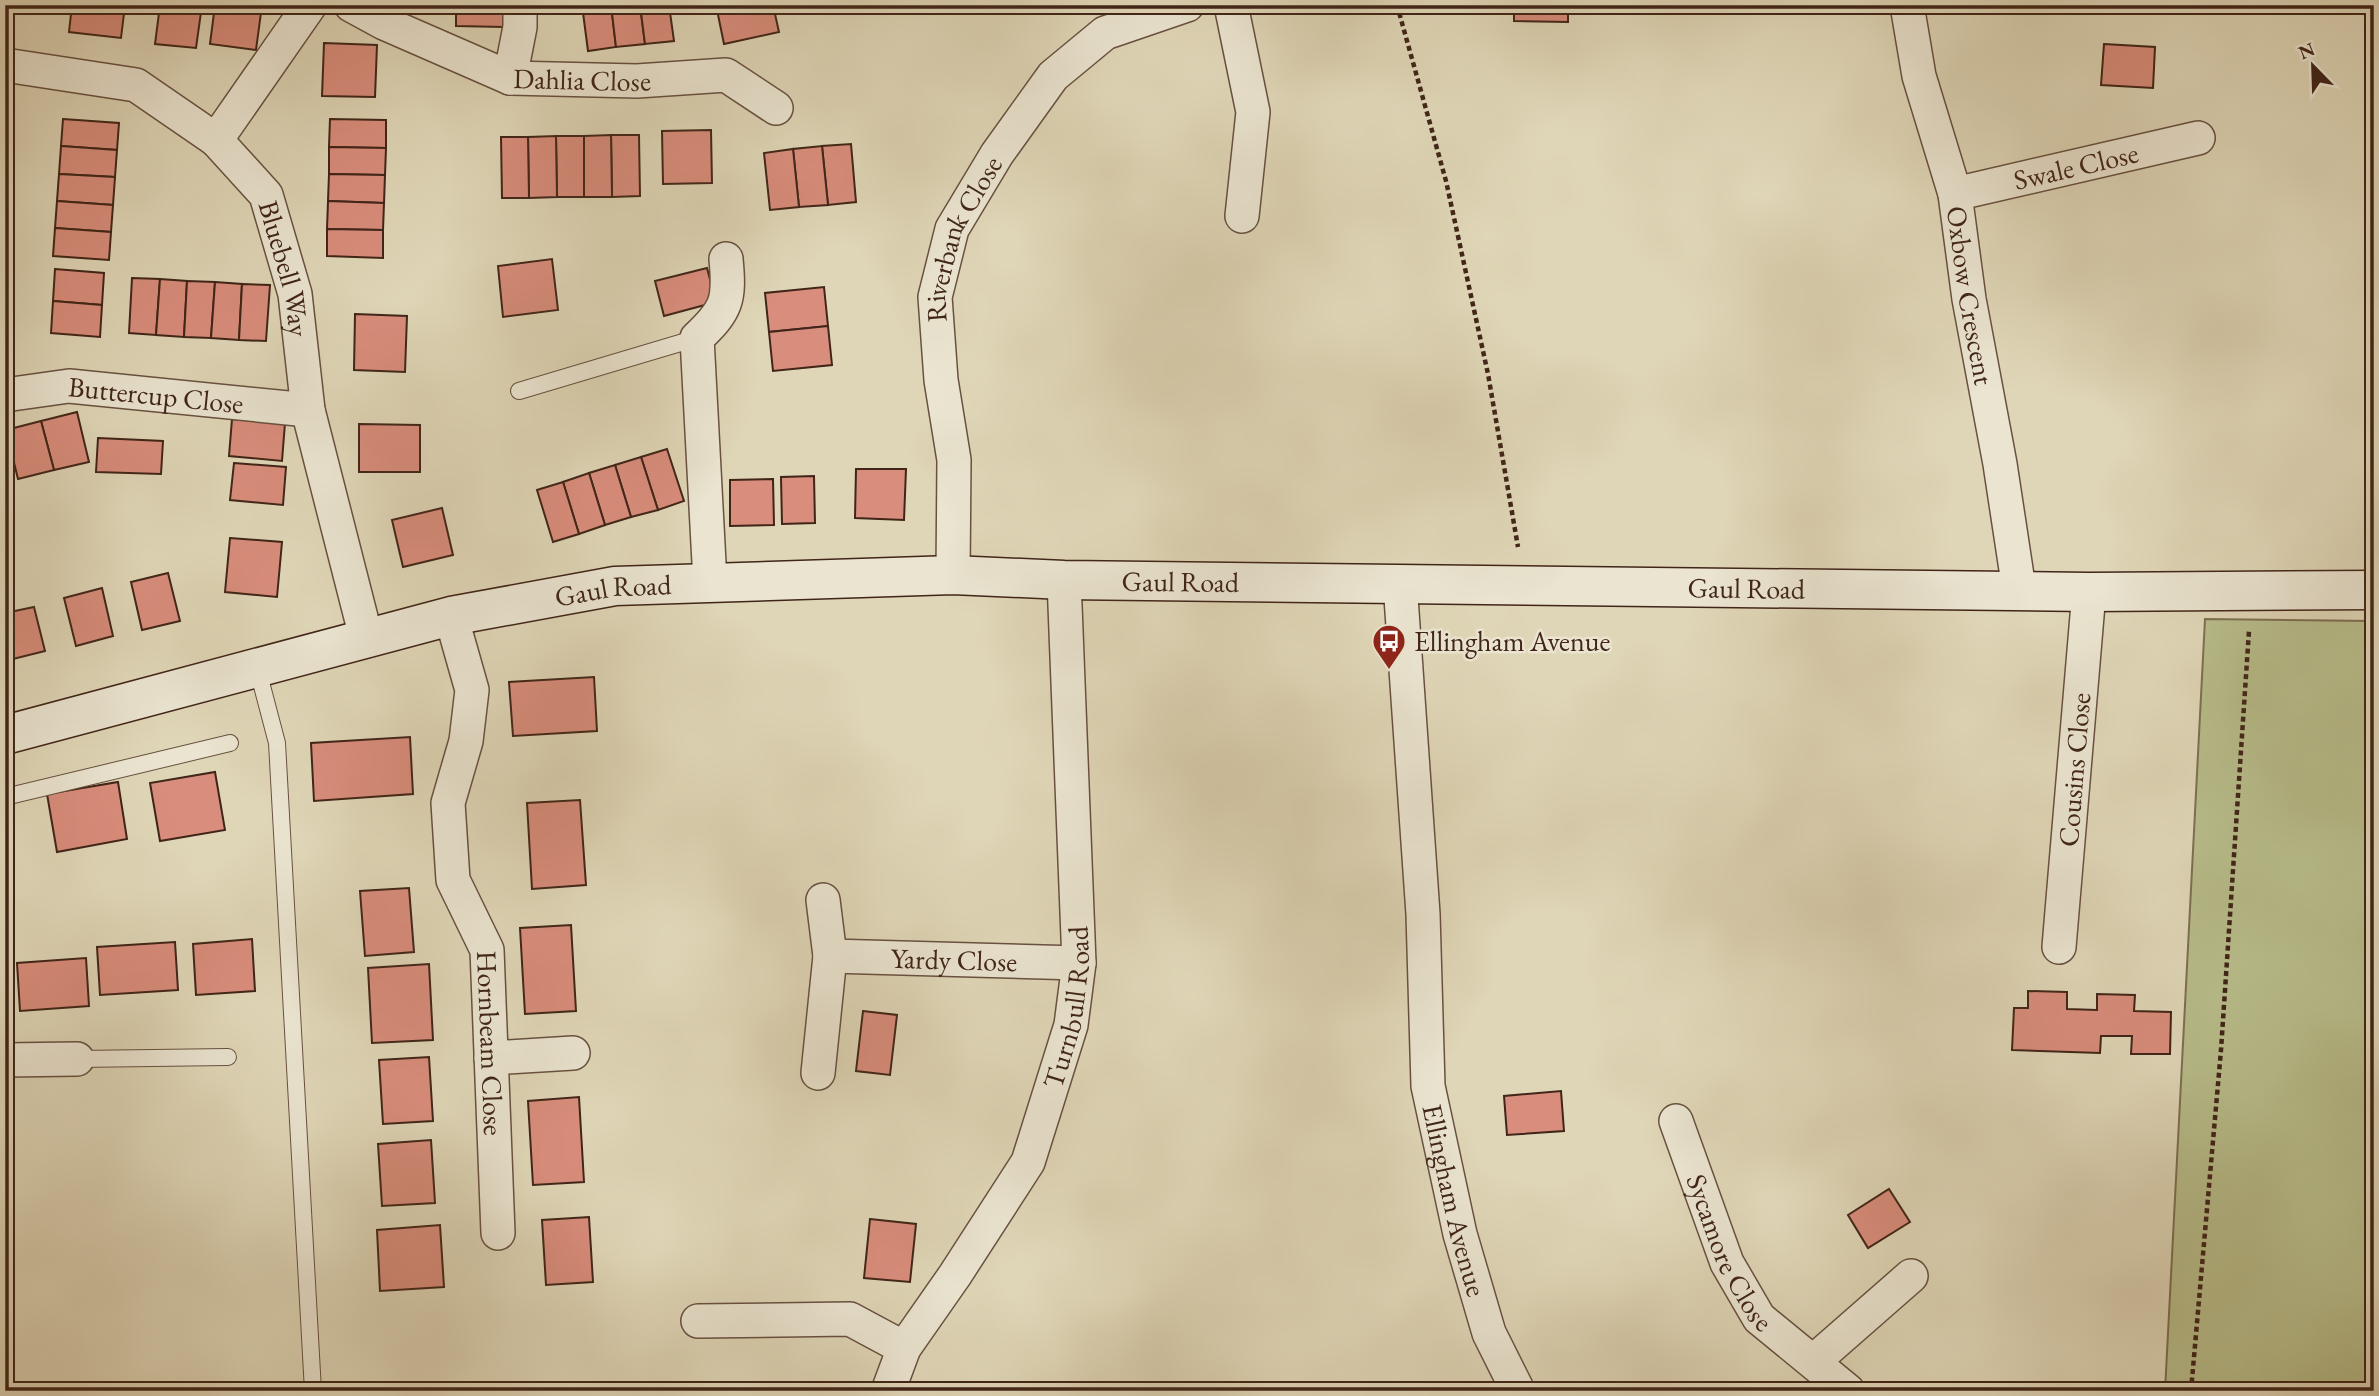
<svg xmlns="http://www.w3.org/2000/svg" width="2379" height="1396" font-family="'EB Garamond',serif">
	<rect width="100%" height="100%" fill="#dfd6b7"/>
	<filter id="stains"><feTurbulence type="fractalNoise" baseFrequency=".00286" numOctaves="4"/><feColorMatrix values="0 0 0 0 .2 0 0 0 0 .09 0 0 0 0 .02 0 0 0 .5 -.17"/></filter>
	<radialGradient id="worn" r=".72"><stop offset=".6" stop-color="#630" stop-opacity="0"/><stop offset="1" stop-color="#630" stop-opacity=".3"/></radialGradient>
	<!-- green -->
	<path fill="#b7bc8a" stroke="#7c7051" stroke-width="2" d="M2205 619 2374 621V1391H2165Z"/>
	<!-- building -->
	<g fill="#d98d7c" stroke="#402518" stroke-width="2">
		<path d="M72 5H125L121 38 69 32Z"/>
		<path d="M160 5H202L196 48 155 44Z"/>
		<path d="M215 5H262L256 50 210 44Z"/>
		<path d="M456 5H504V27L456 26Z"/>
		<path d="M582 5H611L616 47 588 51Z"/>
		<path d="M611 5H640L645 44 616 47Z"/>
		<path d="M640 5H669L674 41 645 44Z"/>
		<path d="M716 5H773L779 32 724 44Z"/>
		<path d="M1514 5H1568V22L1514 21Z"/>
		<path d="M324 43 377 45 375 97 322 96Z"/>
		<path d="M2104 44 2155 47 2153 88 2101 85Z"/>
		<path d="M63 119 119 123 117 150 61 146Z"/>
		<path d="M330 119 386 120V148L329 147Z"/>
		<path d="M711 130 712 183 663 184 662 131Z"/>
		<path d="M611 135H639L640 196 612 197Z"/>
		<path d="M611 135 612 197H584V136Z"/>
		<path d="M556 136H584V197H557Z"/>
		<path d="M556 136 557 197 529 198 528 137Z"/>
		<path d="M501 137H528L529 198H502Z"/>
		<path d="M851 144 856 202 828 205 822 146Z"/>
		<path d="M61 146 117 150 115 177 59 174Z"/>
		<path d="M822 146 828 205 799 207 793 149Z"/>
		<path d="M329 147 386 148 385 175 329 174Z"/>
		<path d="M793 149 799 207 770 210 764 153Z"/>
		<path d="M59 174 115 177 113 205 57 201Z"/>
		<path d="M329 174 385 175 384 203 328 201Z"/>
		<path d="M57 201 113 205 111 232 55 228Z"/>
		<path d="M328 201 384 203 383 230 327 229Z"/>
		<path d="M55 228 111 232 109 260 53 256Z"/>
		<path d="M327 229 383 230V258L327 256Z"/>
		<path d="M552 259 558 310 503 317 498 266Z"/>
		<path d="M707 268 716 302 664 316 655 281Z"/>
		<path d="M55 269 104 273 102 305 53 301Z"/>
		<path d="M132 278 160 279 156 335 129 333Z"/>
		<path d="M160 279 187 281 184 337 156 335Z"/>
		<path d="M187 281 215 282 211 338 184 337Z"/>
		<path d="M215 282 242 284 239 340 211 338Z"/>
		<path d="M242 284 270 285 266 341 239 340Z"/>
		<path d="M824 287 828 326 769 332 765 293Z"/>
		<path d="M53 301 102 305 100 337 51 333Z"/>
		<path d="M355 314 407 316 405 372 354 370Z"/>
		<path d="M828 326 832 365 773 371 769 332Z"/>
		<path d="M77 412 89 462 54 470 41 421Z"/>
		<path d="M232 419 285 423 282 461 229 456Z"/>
		<path d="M41 421 54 470 18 479 6 430Z"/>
		<path d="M359 424 420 425V472H359Z"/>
		<path d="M98 438 163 441 161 474 96 472Z"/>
		<path d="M667 449 684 501 658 510 641 457Z"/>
		<path d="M641 457 658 510 631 517 615 465Z"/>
		<path d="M234 463 286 467 283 505 230 500Z"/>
		<path d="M615 465 631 517 605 525 589 473Z"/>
		<path d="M856 469H906L904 520 855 518Z"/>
		<path d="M589 473 605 525 579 534 563 482Z"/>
		<path d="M814 476 815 523 782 524 781 477Z"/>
		<path d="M773 479 774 525 730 526V480Z"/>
		<path d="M563 482 579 534 553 542 537 490Z"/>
		<path d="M442 508 453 555 403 567 392 520Z"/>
		<path d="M230 538 282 542 277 597 225 592Z"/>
		<path d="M168 573 180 621 142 630 131 582Z"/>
		<path d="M102 588 113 636 76 646 64 598Z"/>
		<path d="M34 607 45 651 5 661V613Z"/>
		<path d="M594 677 597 731 513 736 509 682Z"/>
		<path d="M410 737 413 794 314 801 311 743Z"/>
		<path d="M215 772 225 830 160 841 150 783Z"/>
		<path d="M118 782 127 839 57 852 47 794Z"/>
		<path d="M580 800 586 885 532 889 527 803Z"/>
		<path d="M409 888 414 952 365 956 360 891Z"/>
		<path d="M571 925 576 1011 525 1014 520 928Z"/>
		<path d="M252 939 255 991 196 995 193 944Z"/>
		<path d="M175 942 178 990 100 995 97 947Z"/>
		<path d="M86 958 89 1006 20 1011 17 963Z"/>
		<path d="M429 964 433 1040 372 1043 368 968Z"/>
		<path d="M2028 991 2067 992V1009L2097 1010V994L2135 995 2134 1011 2171 1012 2170 1054H2131L2132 1036H2101L2100 1053 2012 1050 2014 1008H2028Z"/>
		<path d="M863 1011 897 1015 890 1075 856 1071Z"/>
		<path d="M429 1057 433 1121 383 1124 379 1060Z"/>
		<path d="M1561 1091 1564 1131 1507 1135 1504 1096Z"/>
		<path d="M579 1097 584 1182 533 1185 528 1101Z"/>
		<path d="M431 1140 435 1203 382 1206 378 1144Z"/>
		<path d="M1889 1189 1910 1222 1868 1248 1848 1215Z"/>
		<path d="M589 1217 593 1282 546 1285 542 1220Z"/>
		<path d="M870 1219 916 1224 910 1282 864 1278Z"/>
		<path d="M440 1225 444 1287 380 1291 377 1230Z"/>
	</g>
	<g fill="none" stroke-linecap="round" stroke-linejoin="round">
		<defs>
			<g id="lane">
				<path d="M519 391 697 338"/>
				<path d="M257 667 277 743 313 1391"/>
				<path d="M5 797 230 743"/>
				<path d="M77 1059 228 1057"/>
			</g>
			<g id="street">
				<path id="s1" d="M351 5 384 23 510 78 637 81 726 75 776 108"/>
				<path d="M1231 5 1253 112 1242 216"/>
				<path id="s2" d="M1907 5 1919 76 1955 194 1969 299 2000 464 2019 589"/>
				<path id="s3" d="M5 65 136 85 216 140 266 195 295 294 308 410 366 637"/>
				<path d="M510 78 520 27V5"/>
				<path d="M216 140 310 5"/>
				<path id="s4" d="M1955 194 2198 138"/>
				<path id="s5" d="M5 395 69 386 308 410"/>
				<path id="s6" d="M953 575 954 460 941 380 935 297 952 229 997 154 1053 76 1105 33 1187 5"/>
				<path d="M710 582 697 338C727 310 730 300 726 259"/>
				<path id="s7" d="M1400 583 1423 914 1428 1086 1460 1234 1489 1333 1518 1391"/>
				<path id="s8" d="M451 616 472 690 466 741 448 803 453 880 487 950 498 1233"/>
				<path id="s9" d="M2059 947 2089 592"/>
				<path id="s10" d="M830 956 1079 963"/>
				<path d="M491 1058 573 1053"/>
				<path d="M5 1060 77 1059"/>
				<path d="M818 1073 830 956 823 900"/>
				<path id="s11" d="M1676 1121 1727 1263 1759 1318 1848 1391"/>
				<path d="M698 1321 850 1319 904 1348"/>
				<path d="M1814 1361 1911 1276"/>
				<path id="s12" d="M888 1391 904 1348 955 1275 1028 1162 1071 1025 1079 963 1064 580"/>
			</g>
			<g id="secondary">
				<path id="s13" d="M5 735 451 616 615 586 953 575 1064 580 2089 592 2374 590"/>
			</g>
		</defs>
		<!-- lane casing -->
		<use href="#lane" stroke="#685140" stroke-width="18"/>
		<!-- street casing -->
		<use href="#street" stroke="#685140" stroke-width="36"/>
		<!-- secondary casing -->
		<use href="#secondary" stroke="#402518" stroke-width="41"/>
		<!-- path -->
		<g stroke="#402518" stroke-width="4.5" stroke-dasharray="5 3.5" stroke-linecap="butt">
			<path d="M1397 5 1446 181 1488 374 1518 547"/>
			<path d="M2191 1391 2221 1050 2249 631"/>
		</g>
		<!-- lane -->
		<use href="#lane" stroke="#eae4d0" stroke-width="16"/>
		<!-- street -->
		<use href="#street" stroke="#eae4d0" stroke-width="33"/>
		<!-- secondary -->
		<use href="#secondary" stroke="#eae4d0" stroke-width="38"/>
	</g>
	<!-- icons -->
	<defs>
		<symbol id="bus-pin" viewBox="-11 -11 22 30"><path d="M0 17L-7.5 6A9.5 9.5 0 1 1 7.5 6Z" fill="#8f2418" stroke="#eae4d0"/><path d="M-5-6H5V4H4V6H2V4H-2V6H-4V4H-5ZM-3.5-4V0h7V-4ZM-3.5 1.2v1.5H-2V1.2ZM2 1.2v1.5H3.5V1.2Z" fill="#fff"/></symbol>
	</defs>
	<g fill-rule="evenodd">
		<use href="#bus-pin" x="1370" y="622" width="38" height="52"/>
	</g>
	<g text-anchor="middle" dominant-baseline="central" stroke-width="5" stroke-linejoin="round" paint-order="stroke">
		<!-- street labels -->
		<g font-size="28" fill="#402518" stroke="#eae4d0">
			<text stroke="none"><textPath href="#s1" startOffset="247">Dahlia Close</textPath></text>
			<text stroke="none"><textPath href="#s4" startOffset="124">Swale Close</textPath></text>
			<text stroke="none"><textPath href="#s6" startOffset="343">Riverbank Close</textPath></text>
			<text stroke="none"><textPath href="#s3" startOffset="380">Bluebell Way</textPath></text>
			<text stroke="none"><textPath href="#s2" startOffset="298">Oxbow Crescent</textPath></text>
			<text stroke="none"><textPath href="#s5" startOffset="152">Buttercup Close</textPath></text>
			<text stroke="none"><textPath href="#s13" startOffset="1194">Gaul Road</textPath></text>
			<text stroke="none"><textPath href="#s13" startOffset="1760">Gaul Road</textPath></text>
			<text stroke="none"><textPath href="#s13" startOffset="626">Gaul Road</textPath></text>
			<text stroke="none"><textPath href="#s9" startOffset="178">Cousins Close</textPath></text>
			<text stroke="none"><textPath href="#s10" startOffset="124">Yardy Close</textPath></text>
			<text stroke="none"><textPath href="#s12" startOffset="430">Turnbull Road</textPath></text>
			<text stroke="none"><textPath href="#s8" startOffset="441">Hornbeam Close</textPath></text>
			<text stroke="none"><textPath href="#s7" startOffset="621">Ellingham Avenue</textPath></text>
			<text stroke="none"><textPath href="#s11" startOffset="142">Sycamore Close</textPath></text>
		</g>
		<!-- poi labels -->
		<g font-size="28" fill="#402518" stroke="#eae4d0" text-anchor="start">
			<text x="1414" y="641">Ellingham Avenue</text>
		</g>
	</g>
	<!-- margin -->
	<rect width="2379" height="1396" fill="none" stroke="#dfd6b7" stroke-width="28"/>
	<rect x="7" y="7" width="2365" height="1382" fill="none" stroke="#402518" stroke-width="3.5"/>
	<rect x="14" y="14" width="2351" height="1368" fill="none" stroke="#402518" stroke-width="2"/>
	<!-- north arrow -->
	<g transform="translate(2313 66) rotate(337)" stroke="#eae4d0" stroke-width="5" paint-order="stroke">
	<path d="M0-5L12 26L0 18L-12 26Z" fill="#402518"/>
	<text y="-10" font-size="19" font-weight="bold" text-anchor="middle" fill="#402518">N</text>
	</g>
	<rect width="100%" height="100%" filter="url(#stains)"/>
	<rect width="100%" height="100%" fill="url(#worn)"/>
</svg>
